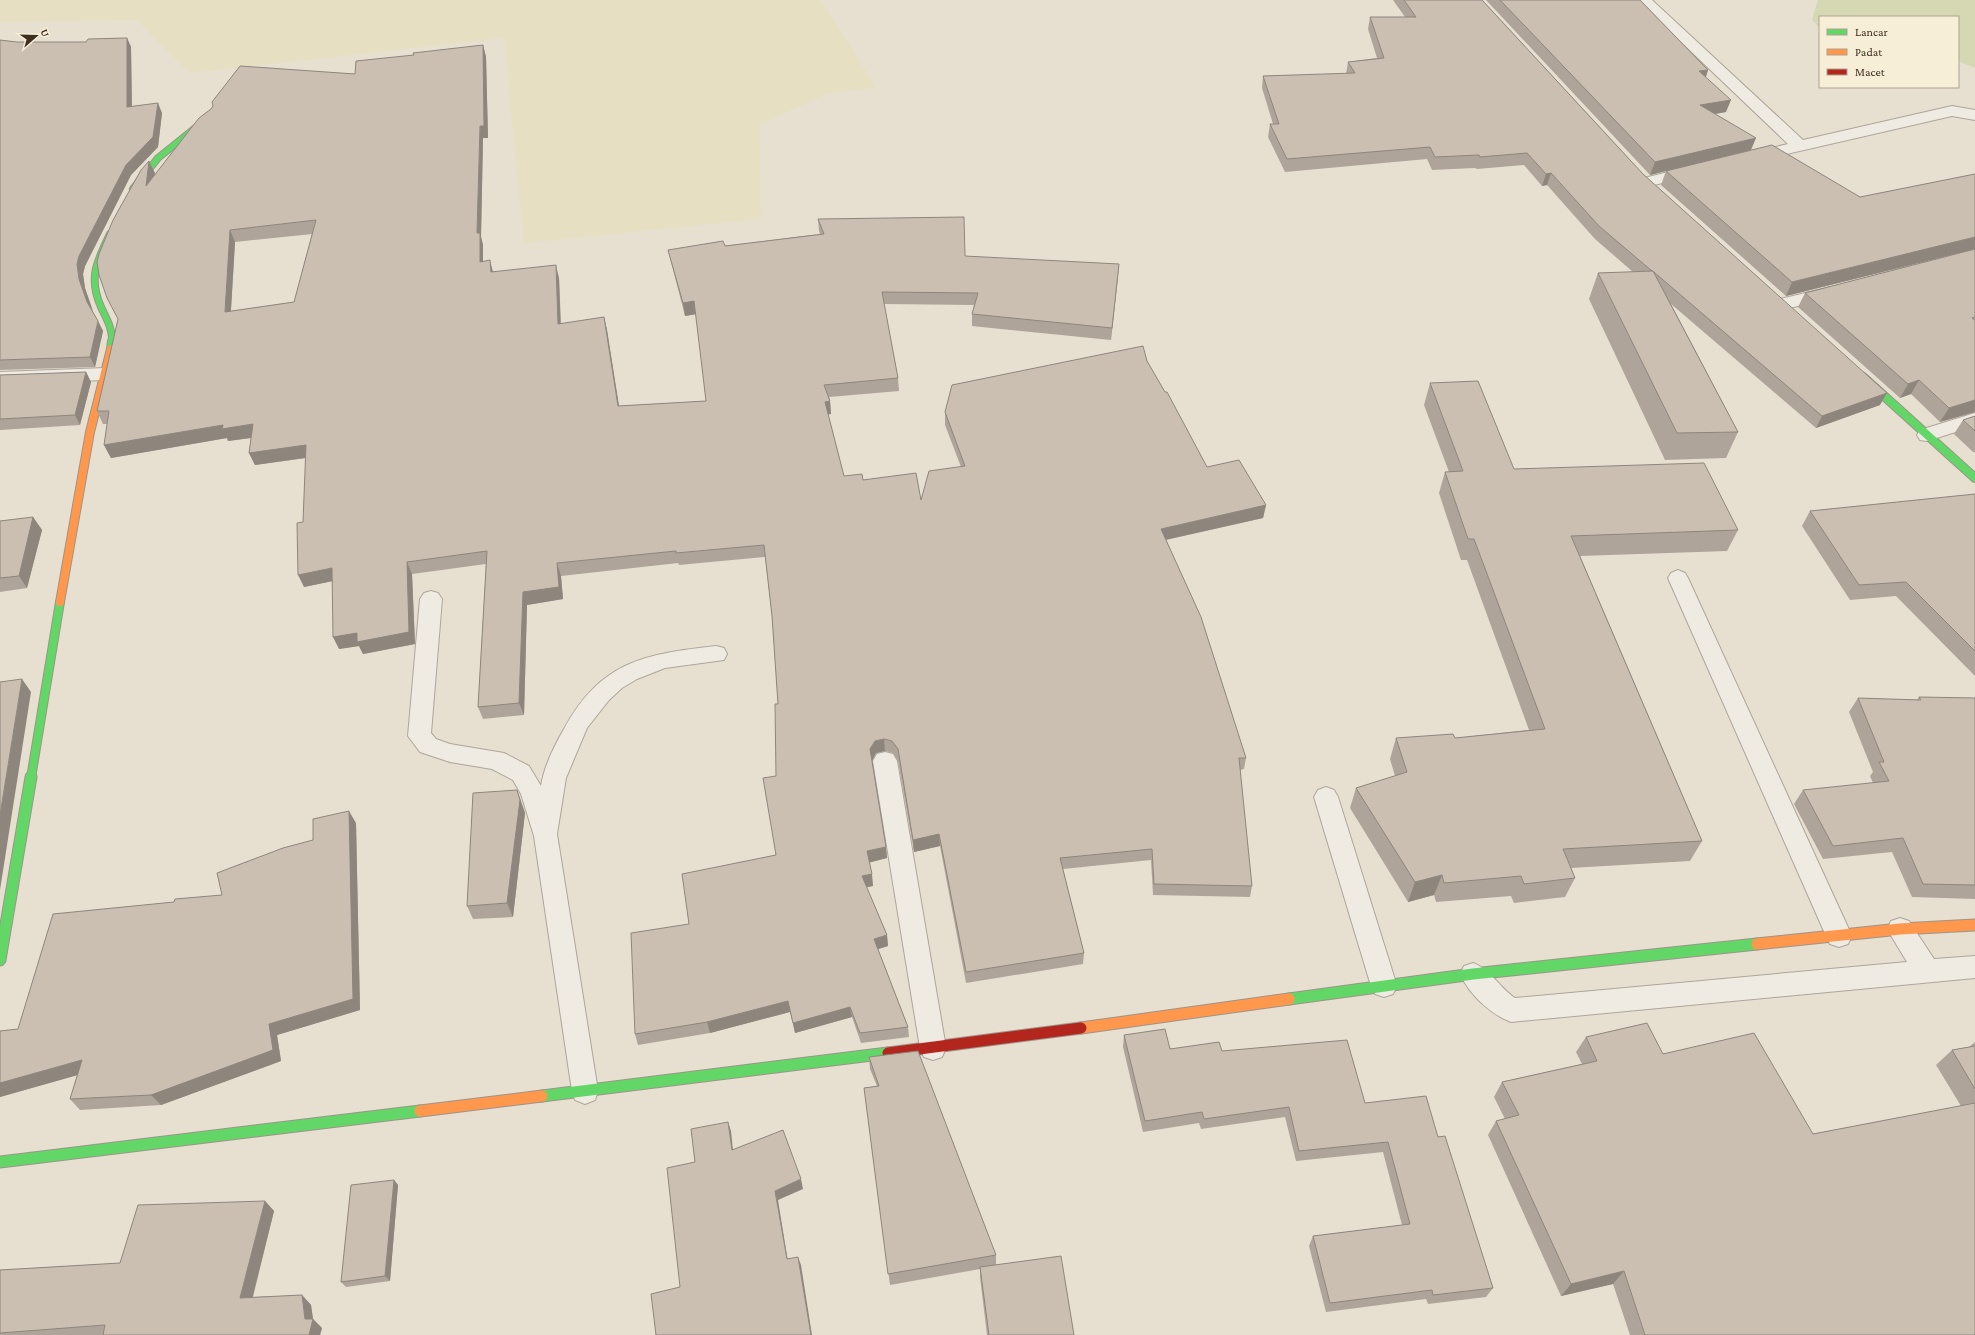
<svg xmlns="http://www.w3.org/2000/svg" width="1975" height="1335" font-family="'Crimson Pro',serif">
	<rect width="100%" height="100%" fill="#e7e0d1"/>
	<!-- farmland -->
	<path fill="#e6dfc2" d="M0 0H821L876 87 831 93 760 124 761 219 524 243 504 38 189 73 137 20 0 22Z"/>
	<!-- green -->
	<path fill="#d6d7b3" d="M1818 0H1975V68L1958 61V17H1820V28L1812 20Z"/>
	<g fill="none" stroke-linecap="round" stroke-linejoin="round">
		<defs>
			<path id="lane" d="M1678 570 1685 573 1688 578 1852 936 1848 944 1839 947 1830 944 1826 936 1668 578 1671 573Z"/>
			<g id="street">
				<path d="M1637 0H1652L1803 140 1952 106 1975 110V120L1952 116 1752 162 1746 160 1744 157 1746 154 1788 144Z"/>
				<path d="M1693 166 1699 168 1701 171 1699 174 1646 187 1640 185 1638 182 1640 179Z"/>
				<path d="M1831 287 1837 288 1840 292 1837 296 1782 310 1776 308 1773 304 1776 300Z"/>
				<path d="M105 368 112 370 114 374 112 378 105 380 0 384V372Z"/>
				<path d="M1975 413V426L1927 441 1920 440 1917 435 1920 430Z"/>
				<path d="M431 591 438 593 442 599 431 733 436 739 450 744 504 753 529 766 541 786C544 767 554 746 564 729 601 661 645 654 716 646L724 648 727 654 724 660 665 668 637 679 622 688 609 700 587 728 566 778 557 834 598 1091 595 1100 585 1104 575 1100 572 1091 534 836 521 794 513 780 492 769 450 762 420 752 408 736 420 599 424 593Z"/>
				<path d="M885 752 893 754 897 761 946 1048 942 1057 933 1060 924 1057 920 1048 873 761 877 754Z"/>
				<path d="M1326 787 1334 790 1338 797 1397 986 1393 994 1384 997 1375 994 1371 986 1314 797 1318 790Z"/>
				<path d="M1900 918 1909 921 1934 959 1975 956V978L1511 1022C1490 1014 1470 995 1460 974L1464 966 1473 963C1490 969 1500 988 1515 998L1907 962 1887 929 1891 921Z"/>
			</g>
			<g id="fast-far2">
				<path d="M133 189 158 158 209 117"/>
				<path d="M110 234C97 261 88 278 101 307 106 318 113 329 112 342"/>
			</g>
			<g id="fast-far1">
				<path d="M111 349 112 341"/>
				<path d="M1863 377 1975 478"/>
				<path d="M31 778 60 602"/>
			</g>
			<g id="fast">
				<path d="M0 960 31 777"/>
				<path d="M1289 999 1473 974 1757 944"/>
				<path d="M542 1096 888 1053"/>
				<path d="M0 1162 420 1111"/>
			</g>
			<path id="slow-far1" d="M60 602 90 432 111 349"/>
			<g id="slow">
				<path d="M1757 944 1900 929 1975 925"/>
				<path d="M1081 1028 1289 999"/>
				<path d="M420 1111 542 1096"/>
			</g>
			<path id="jam" d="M888 1053 1081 1028"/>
		</defs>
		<!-- lane casing -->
		<use href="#lane" stroke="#ada599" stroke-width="2"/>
		<!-- street casing -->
		<use href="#street" stroke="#ada599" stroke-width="2"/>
		<!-- fast-far2 casing -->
		<use href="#fast-far2" stroke="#9c958a" stroke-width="8"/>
		<!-- fast-far1 casing -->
		<use href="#fast-far1" stroke="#9c958a" stroke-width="10"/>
		<!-- fast casing -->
		<use href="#fast" stroke="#9c958a" stroke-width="13"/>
		<!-- slow-far1 casing -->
		<use href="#slow-far1" stroke="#9c958a" stroke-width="10"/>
		<!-- slow casing -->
		<use href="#slow" stroke="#9c958a" stroke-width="13"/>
		<!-- jam casing -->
		<use href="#jam" stroke="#9c958a" stroke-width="13"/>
		<!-- lane -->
		<use href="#lane" fill="#efebe3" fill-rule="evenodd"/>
		<!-- street -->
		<use href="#street" fill="#efebe3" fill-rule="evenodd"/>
		<!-- fast-far2 -->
		<use href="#fast-far2" stroke="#63d668" stroke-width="6"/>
		<!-- fast-far1 -->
		<use href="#fast-far1" stroke="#63d668" stroke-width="8"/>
		<!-- fast -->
		<use href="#fast" stroke="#63d668" stroke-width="11"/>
		<!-- slow-far1 -->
		<use href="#slow-far1" stroke="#ff974d" stroke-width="8"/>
		<!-- slow -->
		<use href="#slow" stroke="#ff974d" stroke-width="11"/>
		<!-- jam -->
		<use href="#jam" stroke="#b3261e" stroke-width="11"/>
	</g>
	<!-- wall -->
	<g fill="#afa499" fill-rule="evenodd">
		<path d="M1393 0H1482L1643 174 1880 405 1816 428 1671 304 1738 432 1726 458 1665 460 1589 299 1598 273 1633 272 1595 239 1547 185 1542 186 1524 165 1477 169 1475 168 1432 170 1427 159 1285 172 1268 137 1270 124H1273L1262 88 1263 76 1346 74 1348 62 1377 58 1368 29 1370 17H1405Z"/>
		<path d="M1486 0H1640L1708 70 1706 77 1726 112 1715 114 1751 150 1860 197 1975 249 1786 296 1661 185 1666 171 1650 175Z"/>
		<path d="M127 38 131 47 132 107 162 113 158 147 131 175 85 266 83 274 85 288 92 310 103 331 95 367 0 370V40L17 42H86Z"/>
		<path d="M483 45 486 57 488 138H483L481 237 483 245V261L493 272 559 278 561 324 604 317 607 330 619 406 706 401 696 314 685 316 671 262 668 250 725 246 820 234 819 231 818 219 965 256 1118 276 1111 340 972 326V314L974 305 884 304 898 378 899 391 829 397 830 401 831 414H828L844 476 863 480 921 500 961 467 945 425V412L1147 361 1207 467 1266 505 1263 518 1166 540 1246 758 1244 769 1240 770 1252 886 1250 897 1153 895 1151 860 1063 869 1084 953 1083 964 966 983 940 846 914 852 898 761 893 753 885 751 876 753 872 760 886 847 887 858 869 862 873 886 866 887 887 935 888 946 878 949 908 1027 909 1037 861 1043 852 1017 795 1033 790 1012 710 1033 638 1045 635 1034 689 924 776 855V776L778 704 772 616 765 557 679 565 678 563 561 576 563 599 527 605 524 715 483 719 478 707 486 564 412 574 415 644 363 654 359 646 339 649 332 581 304 587 303 522 306 458 255 465 249 453 251 438 228 441 227 438 111 458 104 445 107 424H103L97 411 118 319 155 173 154 175 355 74 414 55ZM312 234 294 302 231 311 235 242Z"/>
		<path d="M1975 249V412L1940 422 1911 394 1900 398 1798 307 1805 293Z"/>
		<path d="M86 372 91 382 80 425 0 430V375Z"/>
		<path d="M1430 383 1514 469 1738 530 1727 551 1580 556 1702 841 1690 861 1571 868 1575 878 1565 897 1514 903 1511 896 1436 902 1434 895 1408 902 1350 808 1356 788 1395 776 1390 759 1396 738H1455L1529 730 1467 560H1461L1439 493 1445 472H1449L1424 405Z"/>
		<path d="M1975 416V452H1973L1954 434 1963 420Z"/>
		<path d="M1975 494V676L1896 596 1850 600 1802 526 1810 511Z"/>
		<path d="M33 517 42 530 27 588 0 592V521Z"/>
		<path d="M1919 697 1975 698V899L1912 897 1892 852 1823 859 1794 804 1803 790 1873 783 1870 776 1873 772 1849 712 1858 698 1917 700Z"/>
		<path d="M517 790 525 813 513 917 473 919 467 906Z"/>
		<path d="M356 823 360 1010 277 1035 281 1061 161 1105 80 1110 70 1099 77 1075 0 1097V1031L18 1029 174 902 222 895 313 840Z"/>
		<path d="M1124 1035 1170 1049 1222 1051 1365 1103 1438 1137 1493 1288 1486 1297 1428 1304 1426 1299 1326 1312 1309 1246 1313 1236 1402 1225 1383 1152 1296 1161 1285 1117 1201 1129 1199 1123 1143 1132 1123 1047Z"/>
		<path d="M1586 1037 1663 1054 1813 1134 1961 1106 1936 1065 1952 1050 1969 1047 1975 1042V1335H1630L1613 1284 1561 1296 1488 1135 1496 1121 1505 1119 1494 1097 1502 1082 1582 1064 1576 1052Z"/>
		<path d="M869 1057 996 1255V1265L1074 1335H987L980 1277V1269L890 1285 864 1088 877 1086 870 1069Z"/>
		<path d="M394 1180 398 1185 390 1281 346 1287 341 1282Z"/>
		<path d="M265 1201 274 1211 253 1297 302 1295 311 1305 313 1319 322 1328 320 1335H0V1270L120 1263Z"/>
	</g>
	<!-- shaded-wall -->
	<g fill="#8e867d">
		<path d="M127 38 131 47 132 117 127 107Z"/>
		<path d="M483 45 486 57 488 138H483L481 237 483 245V274L480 262 477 233Z"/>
		<path d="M1708 70 1704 82 1699 71Z"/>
		<path d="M1731 100 1726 112 1695 117 1700 105Z"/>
		<path d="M158 103 162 113 158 147 131 175 85 266 83 274 85 288 93 311 87 302 79 279 77 264 79 256Z"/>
		<path d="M1756 138 1751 150 1650 175 1655 162Z"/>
		<path d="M149 161 155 173 152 198 146 186Z"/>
		<path d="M1551 173 1547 185 1542 186 1546 174Z"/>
		<path d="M230 230 235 242 230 325 225 312Z"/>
		<path d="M1975 237V249L1786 296 1792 282Z"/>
		<path d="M490 260 493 272H491Z"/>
		<path d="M1119 264 1118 276 1111 340 1112 328Z"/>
		<path d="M556 265 559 278 561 337 558 324Z"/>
		<path d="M694 301 697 314 685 316 683 303Z"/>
		<path d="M604 317 607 330 621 419 618 406Z"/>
		<path d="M98 321 103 331 95 367 90 357Z"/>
		<path d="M86 372 91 382 80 425 75 415Z"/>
		<path d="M1919 380 1911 394 1900 398 1908 384Z"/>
		<path d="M1887 393 1880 405 1816 428 1822 416Z"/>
		<path d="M1975 400V412L1940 422 1949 408Z"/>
		<path d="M830 401 831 414 827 415 825 402Z"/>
		<path d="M253 424 258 437 228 441 227 438 111 458 104 445 223 425Z"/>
		<path d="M306 445 312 457 255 465 249 453Z"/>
		<path d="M1266 505 1263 518 1160 541 1161 529Z"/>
		<path d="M33 517 42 530 27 588 19 576Z"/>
		<path d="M407 562 412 574 415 644 363 654 359 646 339 649 333 637Z"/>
		<path d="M557 563 561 576 563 599 527 605 524 715 519 703 523 592Z"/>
		<path d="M332 568 338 580 304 587 298 575Z"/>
		<path d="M22 679 31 692 0 890V815Z"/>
		<path d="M884 739 885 751 876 753 872 761 870 749 875 741Z"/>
		<path d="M517 790 525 813 513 917 507 903Z"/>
		<path d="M349 811 356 823 360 1010 277 1035 281 1061 161 1105 151 1095 269 1024Z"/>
		<path d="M939 834 940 846 914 852 913 840Z"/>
		<path d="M886 847 887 858 868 863 867 851Z"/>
		<path d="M872 874 873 886 863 888 862 876Z"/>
		<path d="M1442 875 1434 895 1408 902 1415 882Z"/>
		<path d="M887 935 888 946 875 950 874 939Z"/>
		<path d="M788 1001 790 1012 710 1033 707 1022Z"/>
		<path d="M850 1007 852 1017 795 1033 793 1023Z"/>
		<path d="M82 1060 92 1071 0 1097V1083Z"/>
		<path d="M728 1122 731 1131 734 1160 732 1150Z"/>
		<path d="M801 1179 803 1189 778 1200 789 1268 787 1259 775 1191Z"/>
		<path d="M394 1180 398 1185 390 1281 385 1276Z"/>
		<path d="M265 1201 274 1211 250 1307 240 1298Z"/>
		<path d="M798 1257 801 1265 812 1335H811Z"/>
		<path d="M1624 1271 1613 1284 1561 1296 1571 1284Z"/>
		<path d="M302 1295 311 1305 313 1319 322 1328 320 1335H309L305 1319Z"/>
	</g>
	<!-- building -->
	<g fill="#cbbfb2" stroke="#8e867d" fill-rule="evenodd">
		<path d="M1404 0H1482L1643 174 1887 393 1822 416 1655 273 1653 271H1652L1599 226 1551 173 1546 174 1527 153 1480 157 1479 155 1435 157 1430 147 1287 159 1270 124H1279L1263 76 1355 73 1348 62 1384 58 1370 17H1416Z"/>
		<path d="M1500 0H1640L1708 70 1699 71 1731 100 1700 105 1756 138 1655 162Z"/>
		<path d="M127 38V107L158 103 153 137 126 165 79 256 77 264 79 279 87 302 98 321 90 357 0 360V40L17 42H86L88 39Z"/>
		<path d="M483 45 484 126H480L477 233H480V262L490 260 491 272 556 265 558 324 604 317 618 406 706 401 694 301 683 303 668 250 723 241 725 246 824 234 818 219 964 217 965 256 1119 264 1112 328 972 314 978 293 882 292 898 378 824 385 830 401 825 402 844 476 862 474 863 480 916 473 921 500 929 471 965 466 945 412 952 385 1143 346 1147 361 1165 392H1167L1207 467 1239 460 1266 505 1161 529 1201 617 1246 758H1239L1252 886 1154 884 1152 849 1060 858 1084 953 966 972 939 834 913 840 898 749 892 741 884 739 875 741 870 749 886 847 867 851 872 874 862 876 887 935 874 939 908 1027 860 1033 850 1007 793 1023 788 1001 707 1022 635 1034 631 933 689 924 682 874 776 855 763 778 776 776 775 704H778L772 616 764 545 676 553V551L557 563 559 587 523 592 519 703 478 707 487 551 407 562 409 632 357 642V633L333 637 332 568 298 575 297 523 303 522 306 445 249 453 253 424 222 429 223 425 104 445 109 411H97L118 319 107 298 99 275 97 262 99 254 113 220 141 170 149 161 146 186 199 118 211 109 213 106 212 102 240 66 355 74 356 61 414 55 413 53ZM316 220 294 302 225 312 230 230Z"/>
		<path d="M1772 145 1860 197 1975 174V237L1792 282 1666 171Z"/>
		<path d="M1975 249V317L1972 318 1975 320V400L1949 408 1919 380 1908 384 1805 293Z"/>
		<path d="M1653 271 1738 432 1677 433 1598 273Z"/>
		<path d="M86 372 75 415 0 419V375Z"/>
		<path d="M1478 381 1514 469 1704 463 1738 530 1571 536 1702 841 1563 849 1575 878 1524 884 1521 876 1444 883 1442 875 1415 882 1356 788 1407 772 1396 738 1453 734 1455 738 1545 729 1474 539H1468L1445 472 1463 471 1430 383Z"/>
		<path d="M1975 416V431L1963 420Z"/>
		<path d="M1975 494V651L1906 582 1859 585 1810 511Z"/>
		<path d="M33 517 19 576 0 578V521Z"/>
		<path d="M22 679 0 815V682Z"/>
		<path d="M1919 697 1975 698V885L1923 884 1903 838 1833 846 1803 790 1889 781 1879 762H1884L1858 698 1921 700Z"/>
		<path d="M517 790 520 800 507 903 467 906 473 793Z"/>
		<path d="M349 811 353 999 269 1024 273 1050 151 1095 70 1099 82 1060 0 1083V1031L18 1029 53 914 174 902 175 899 222 895 217 873 283 848 313 840V819Z"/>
		<path d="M1647 1023 1663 1054 1754 1033 1813 1134 1975 1103V1335H1645L1624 1271 1571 1284 1496 1121 1519 1115 1502 1082 1597 1061 1586 1037Z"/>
		<path d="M1165 1029 1170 1049 1219 1042 1222 1051 1347 1040 1365 1103 1426 1096 1438 1137 1445 1136 1493 1288 1433 1295 1432 1290 1330 1303 1313 1236 1410 1224 1388 1142 1299 1151 1289 1107 1204 1119 1202 1112 1145 1121 1124 1035Z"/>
		<path d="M1975 1046V1089L1952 1050Z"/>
		<path d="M918 1051 996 1255 888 1274 864 1088 879 1086 869 1057Z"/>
		<path d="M728 1122 732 1150 783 1130 801 1179 775 1191 787 1259 798 1257 811 1335H656L651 1294 680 1287 667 1168 695 1162 691 1129Z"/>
		<path d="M394 1180 385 1276 341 1282 351 1185Z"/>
		<path d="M265 1201 240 1298 302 1295 305 1319H313L309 1335H103L105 1325 0 1333V1270L120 1263 138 1205Z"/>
		<path d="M1061 1256 1074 1335H989L980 1267Z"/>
	</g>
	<!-- legend -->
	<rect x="1819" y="16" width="140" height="72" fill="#f7eed8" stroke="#ada18e"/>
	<rect x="1827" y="29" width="20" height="6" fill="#63d668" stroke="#ada18e"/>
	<text x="1855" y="36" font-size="12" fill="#3d2e20">Lancar</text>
	<rect x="1827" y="49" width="20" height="6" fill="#ff974d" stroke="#ada18e"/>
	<text x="1855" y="56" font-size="12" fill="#3d2e20">Padat</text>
	<rect x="1827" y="69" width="20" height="6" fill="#b3261e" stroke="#ada18e"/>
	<text x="1855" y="76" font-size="12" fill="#3d2e20">Macet</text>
	<!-- north arrow -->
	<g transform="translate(36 36) rotate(70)" stroke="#f7eed8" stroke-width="3" paint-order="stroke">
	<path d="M0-3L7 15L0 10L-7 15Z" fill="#3d2e20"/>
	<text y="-6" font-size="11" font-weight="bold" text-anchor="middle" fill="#3d2e20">U</text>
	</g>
</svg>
